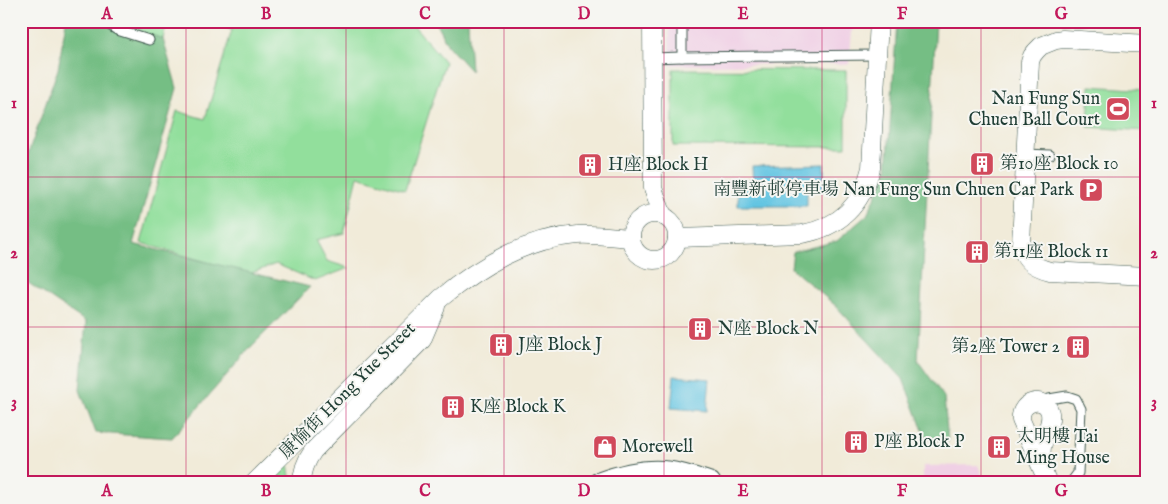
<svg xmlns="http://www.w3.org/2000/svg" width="1168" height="504" font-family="'IM FELL English','Noto Serif TC',serif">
	<rect width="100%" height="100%" fill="#f6f6f2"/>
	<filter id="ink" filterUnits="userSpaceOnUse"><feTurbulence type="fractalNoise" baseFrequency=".02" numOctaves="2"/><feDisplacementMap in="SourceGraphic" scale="10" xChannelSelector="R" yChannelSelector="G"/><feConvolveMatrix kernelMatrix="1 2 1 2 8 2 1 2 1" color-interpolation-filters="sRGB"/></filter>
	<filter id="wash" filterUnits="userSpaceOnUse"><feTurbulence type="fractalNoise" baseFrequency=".0096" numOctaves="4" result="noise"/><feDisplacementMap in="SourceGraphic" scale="20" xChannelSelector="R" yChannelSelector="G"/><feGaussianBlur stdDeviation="1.12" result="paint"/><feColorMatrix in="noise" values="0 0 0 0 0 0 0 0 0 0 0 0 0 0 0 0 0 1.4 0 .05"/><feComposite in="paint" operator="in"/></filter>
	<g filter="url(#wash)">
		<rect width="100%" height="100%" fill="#f1ebd9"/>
		<!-- built -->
		<g fill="#f0d0e5">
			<path d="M669 21H853L849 64 670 65Z"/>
			<path d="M978 465 985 483H923V466Z"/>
		</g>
		<!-- green -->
		<g fill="#92df9c" stroke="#588e68">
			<path d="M109 21H167L163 39Z"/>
			<path d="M207 21H410L445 62 405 190 358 176 344 233 316 240 327 261 349 268 315 281 276 264 249 274 141 243 177 111 205 119 232 30Z"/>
			<path d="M673 69 846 70V147L673 146Z"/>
			<path d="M1090 86 1147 90V131L1088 127Z"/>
			<path d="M290 458 288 463 291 483H261Z"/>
		</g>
		<!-- forest -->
		<g fill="#75be84" stroke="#4a7e5c">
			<path d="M66 21H109L163 39 177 88 133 244 310 287 250 348 172 438 96 433 80 390 86 322 21 278V174L58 69Z"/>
			<path d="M435 21H468L471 71 448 46Z"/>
			<path d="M897 21H936L918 361 944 397 948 442 926 438 903 379 836 306 791 268 793 252 837 241 867 215 887 172Z"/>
		</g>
		<!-- water -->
		<g fill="#64c5e2" stroke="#42818b">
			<path d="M824 164V191H807V206H738V186H753L752 166Z"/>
			<path d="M674 376 710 379 707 411 671 408Z"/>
		</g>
	</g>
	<g filter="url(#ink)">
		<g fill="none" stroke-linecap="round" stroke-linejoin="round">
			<defs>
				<g id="service">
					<path d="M103 21 117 30 149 40"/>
					<path d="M682 21V57"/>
					<path d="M652 58 682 57 878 55"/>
					<path d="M1025 154 1050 155"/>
					<path d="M1040 402 1049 399 1067 396 1076 399 1081 409 1078 473 1072 481 1068 483"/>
				</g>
				<g id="minor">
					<path d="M652 21 653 188 663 216"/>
					<path d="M1147 44 1063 39 1056 40 1041 46 1036 51 1032 56 1030 62 1021 243C1023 260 1034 267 1050 271L1147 276"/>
					<circle cx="654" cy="237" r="23"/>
					<path d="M677 238 802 234C840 227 862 205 871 168L879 21"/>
					<path d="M1042 467C1042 460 1041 454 1042 447 1044 438 1052 422 1050 413 1046 395 1019 400 1021 420L1048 483"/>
					<path d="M254 483 441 298C480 266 525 239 578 235 595 234 613 237 631 238"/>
					<path d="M302 483C302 470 306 461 313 451L422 340 436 307"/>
				</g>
				<path id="tertiary" d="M599 483C621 475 646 469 668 472 682 474 697 479 710 483"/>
			</defs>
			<!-- service casing -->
			<use href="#service" stroke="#3e574d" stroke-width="11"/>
			<!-- minor casing -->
			<use href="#minor" stroke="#3e574d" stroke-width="19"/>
			<!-- tertiary casing -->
			<use href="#tertiary" stroke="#3e574d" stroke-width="23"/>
			<!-- service -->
			<use href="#service" stroke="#fff" stroke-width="9"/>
			<!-- minor -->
			<use href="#minor" stroke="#fff" stroke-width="18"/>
			<!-- tertiary -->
			<use href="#tertiary" stroke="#fff" stroke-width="21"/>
		</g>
	</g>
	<!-- grid -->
	<path fill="none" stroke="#c2185b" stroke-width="1" stroke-opacity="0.55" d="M186 21V483M346 21V483M504 21V483M664 21V483M822 21V483M981 21V483M21 177H1147M21 327H1147"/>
	<!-- icons -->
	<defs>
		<symbol id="stadium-square" viewBox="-11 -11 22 22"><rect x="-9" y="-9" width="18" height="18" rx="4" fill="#d1495b" stroke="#f6f6f2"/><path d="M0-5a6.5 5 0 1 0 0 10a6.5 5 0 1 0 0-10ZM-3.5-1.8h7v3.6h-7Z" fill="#fff"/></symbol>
		<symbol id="building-square" viewBox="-11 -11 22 22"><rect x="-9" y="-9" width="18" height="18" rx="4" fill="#d1495b" stroke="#f6f6f2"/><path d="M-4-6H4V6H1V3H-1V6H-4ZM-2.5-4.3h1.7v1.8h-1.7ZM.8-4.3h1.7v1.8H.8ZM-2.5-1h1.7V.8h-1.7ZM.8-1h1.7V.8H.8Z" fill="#fff"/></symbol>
		<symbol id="parking-square" viewBox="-11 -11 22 22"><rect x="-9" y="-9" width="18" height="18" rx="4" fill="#d1495b" stroke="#f6f6f2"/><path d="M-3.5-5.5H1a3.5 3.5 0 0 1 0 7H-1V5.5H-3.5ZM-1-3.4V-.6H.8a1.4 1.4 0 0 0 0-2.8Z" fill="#fff"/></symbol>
		<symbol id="shop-square" viewBox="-11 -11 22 22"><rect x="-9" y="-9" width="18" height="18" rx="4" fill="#d1495b" stroke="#f6f6f2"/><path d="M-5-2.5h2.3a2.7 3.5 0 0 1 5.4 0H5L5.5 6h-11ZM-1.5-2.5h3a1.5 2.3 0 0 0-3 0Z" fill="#fff"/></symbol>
	</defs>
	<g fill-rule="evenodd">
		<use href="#stadium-square" x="1104" y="95" width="28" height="28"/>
		<use href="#building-square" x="968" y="150" width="28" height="28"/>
		<use href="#building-square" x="576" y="151" width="28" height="28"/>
		<use href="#parking-square" x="1077" y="176" width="28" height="28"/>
		<use href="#building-square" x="963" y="238" width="28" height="28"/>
		<use href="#building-square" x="686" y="315" width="28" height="28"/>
		<use href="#building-square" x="487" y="331" width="28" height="28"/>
		<use href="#building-square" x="1064" y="333" width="28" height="28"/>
		<use href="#building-square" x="439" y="393" width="28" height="28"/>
		<use href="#building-square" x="842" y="428" width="28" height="28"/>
		<use href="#shop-square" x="591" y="433" width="28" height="28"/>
		<use href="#building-square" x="985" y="433" width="28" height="28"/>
	</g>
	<g text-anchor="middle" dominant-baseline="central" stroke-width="4" stroke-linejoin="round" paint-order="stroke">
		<!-- poi labels -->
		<g font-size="18" fill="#1f3d34" stroke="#f6f6f2" text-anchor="start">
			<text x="1100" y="99" text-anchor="end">Nan Fung Sun<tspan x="1100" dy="21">Chuen Ball Court</tspan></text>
			<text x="1000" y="164">第10座 Block 10</text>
			<text x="608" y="165">H座 Block H</text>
			<text x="1074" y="190" text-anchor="end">南豐新邨停車場 Nan Fung Sun Chuen Car Park</text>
			<text x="994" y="252">第11座 Block 11</text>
			<text x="718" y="329">N座 Block N</text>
			<text x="518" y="345">J座 Block J</text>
			<text x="1060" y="347" text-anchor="end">第2座 Tower 2</text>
			<text x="470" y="407">K座 Block K</text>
			<text x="1016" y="437">太明樓 Tai<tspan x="1016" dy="21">Ming House</tspan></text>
			<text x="874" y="442">P座 Block P</text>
			<text x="622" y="447">Morewell</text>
		</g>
		<!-- street labels -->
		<g font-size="18" fill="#1f3d34" stroke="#f6f6f2">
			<text transform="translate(348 391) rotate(-45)">康愉街 Hong Yue Street</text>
		</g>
	</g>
	<!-- margin -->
	<rect width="1168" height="504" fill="none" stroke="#f6f6f2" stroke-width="55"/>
	<rect x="28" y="28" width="1112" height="448" fill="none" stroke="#c2185b" stroke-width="2"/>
	<g font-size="16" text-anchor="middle" font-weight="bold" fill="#c2185b">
		<text x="107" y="19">A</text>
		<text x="266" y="19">B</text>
		<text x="425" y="19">C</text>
		<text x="584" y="19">D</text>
		<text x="743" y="19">E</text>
		<text x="902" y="19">F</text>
		<text x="1061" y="19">G</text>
		<text x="14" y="108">1</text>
		<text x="1154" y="108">1</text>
		<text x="14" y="258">2</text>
		<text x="1154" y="258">2</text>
		<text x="14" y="407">3</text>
		<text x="1154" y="407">3</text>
		<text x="107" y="496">A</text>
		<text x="266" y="496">B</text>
		<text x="425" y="496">C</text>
		<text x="584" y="496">D</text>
		<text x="743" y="496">E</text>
		<text x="902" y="496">F</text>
		<text x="1061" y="496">G</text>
	</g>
</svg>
